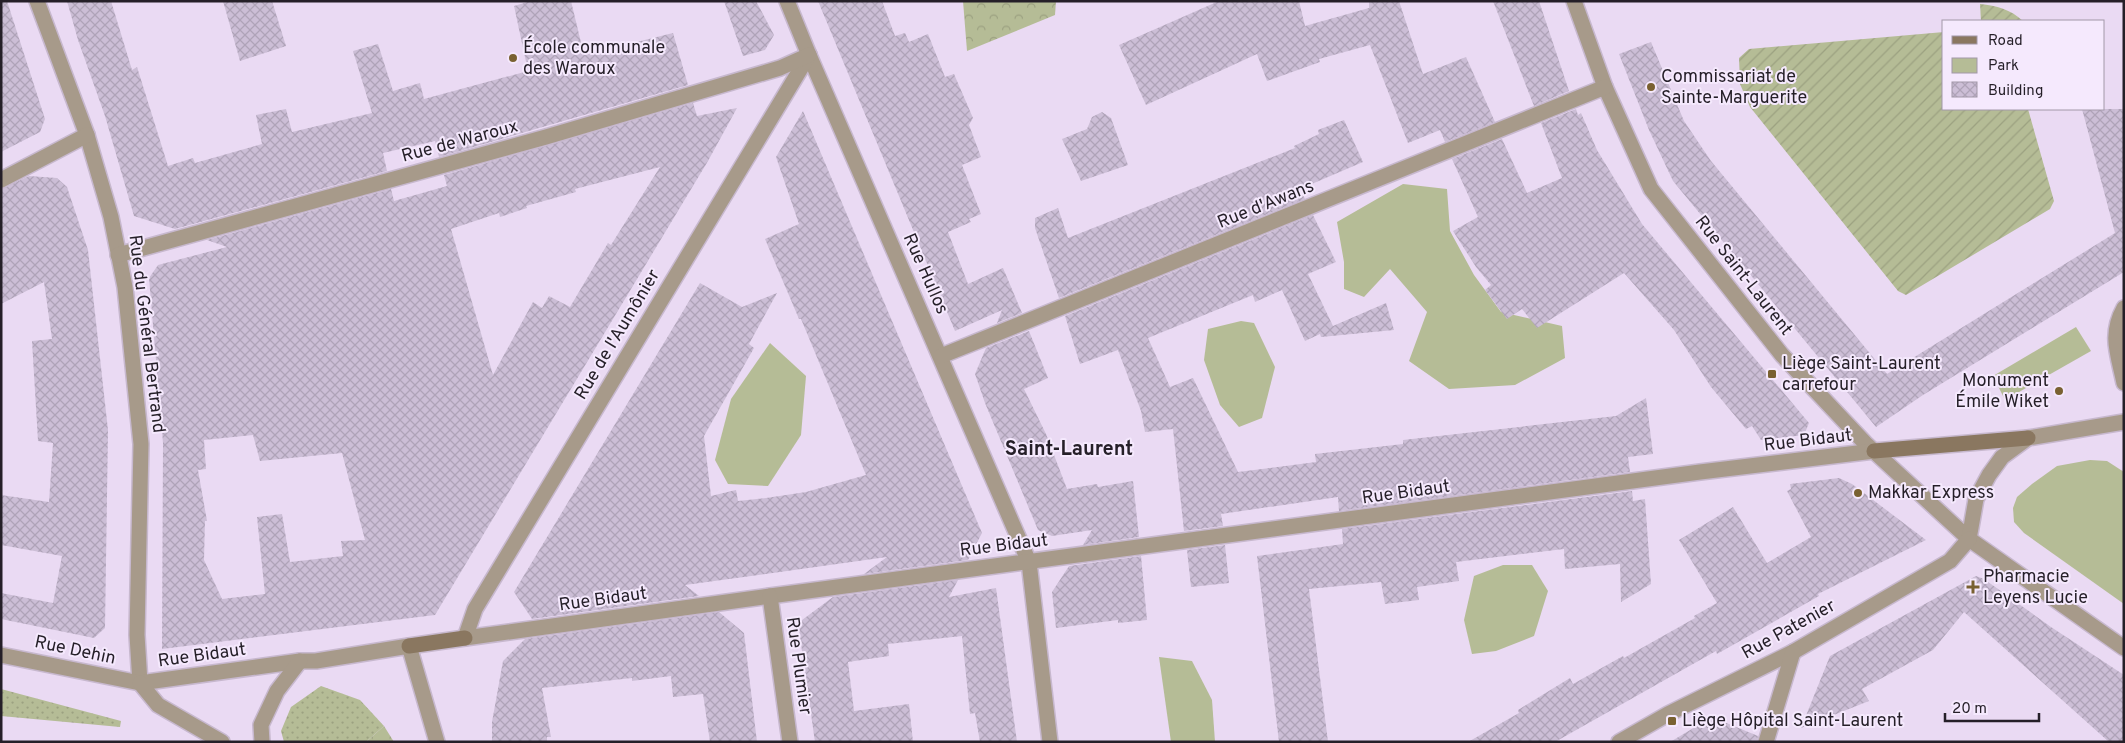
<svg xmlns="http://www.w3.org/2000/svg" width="2125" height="743" font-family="Overpass,sans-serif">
	<defs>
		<pattern id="grass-dots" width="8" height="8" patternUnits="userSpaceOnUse" patternTransform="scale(1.25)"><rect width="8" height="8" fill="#b5bc96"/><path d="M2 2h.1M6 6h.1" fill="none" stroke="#9ca181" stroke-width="1.8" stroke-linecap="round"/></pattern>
		<pattern id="forest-crowns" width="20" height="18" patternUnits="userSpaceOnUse" patternTransform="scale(1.25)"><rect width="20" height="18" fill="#b5bc96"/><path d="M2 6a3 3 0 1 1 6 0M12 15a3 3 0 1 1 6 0" fill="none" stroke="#9ca181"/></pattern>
		<pattern id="garden-furrows" width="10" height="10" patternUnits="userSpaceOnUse" patternTransform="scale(1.25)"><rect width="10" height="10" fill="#b5bc96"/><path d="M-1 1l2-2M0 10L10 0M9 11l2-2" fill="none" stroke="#9ca181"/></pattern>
		<pattern id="building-cross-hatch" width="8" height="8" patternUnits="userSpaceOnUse" patternTransform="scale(1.25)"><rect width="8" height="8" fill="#ccbed6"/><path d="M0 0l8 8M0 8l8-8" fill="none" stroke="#afa3b8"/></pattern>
	</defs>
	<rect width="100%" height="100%" fill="#eadaf3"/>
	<!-- grass -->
	<g fill="url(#grass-dots)">
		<path d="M321 686 360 700 384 726 366 742H284L281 731 291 707Z"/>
		<path d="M1 689 121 721 120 727 1 716Z"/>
	</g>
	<!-- forest -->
	<g fill="url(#forest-crowns)">
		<path d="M963 1H1056L1055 15 967 51Z"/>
		<path d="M384 726 394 742H366Z"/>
	</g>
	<!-- park -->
	<g fill="#b5bc96">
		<path d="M1403 184 1447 189 1450 231 1474 275 1501 312 1562 326 1565 358 1515 385 1449 389 1409 361 1427 312 1390 269 1364 297 1344 289V262L1337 222Z"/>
		<path d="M1241 321 1254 323 1275 367 1262 418 1239 427 1220 405 1204 360 1208 329Z"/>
		<path d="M2076 327 2091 351 2005 400 1993 376Z"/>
		<path d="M770 343 806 376 801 435 768 486 728 484 715 460 731 399Z"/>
		<path d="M2090 460 2107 461 2124 472V604L2024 533 2014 522 2013 508 2017 497 2032 484 2057 466Z"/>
		<path d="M1503 565H1532L1548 591 1534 636 1496 651 1472 654 1464 620 1474 576Z"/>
		<path d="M1159 657 1192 661 1212 700 1215 742H1171Z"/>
	</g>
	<!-- garden -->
	<g fill="url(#garden-furrows)">
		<path d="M1980 4C1997 6 2010 9 2023 21H1981Z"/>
		<path d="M1944 32V109H2028L2054 201 2050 209 1906 295 1898 291 1750 107 1740 84 1739 58 1749 49Z"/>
	</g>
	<!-- building -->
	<g fill="url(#building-cross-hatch)" fill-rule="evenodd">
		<path d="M1 1H7L45 119 40 132 1 152Z"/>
		<path d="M67 1H111L132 70 137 67 168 166 193 158 195 163 262 144 256 115 286 109 292 132 372 113 353 51 378 44 393 91 420 83 424 99 528 71 514 6 531 1H571L584 55 673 33 688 85 439 157 435 141 383 153 387 171 175 229 134 216 105 116 78 40Z"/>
		<path d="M223 1H272L286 46 240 61Z"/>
		<path d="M724 1H756L774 35 765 50 743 56Z"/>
		<path d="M818 1H882L895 36 905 33 909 42 928 34 945 77 954 74 973 118 969 125 981 157 962 165 981 214 969 219 971 222 948 232 968 284 1003 268 1022 313 997 323 1002 310 955 331Z"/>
		<path d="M1219 1H1299L1305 26 1369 8V1H1399L1423 74 1466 57 1495 122 1445 142 1440 130 1408 143 1370 45 1319 59 1320 62 1267 81 1257 54 1146 105 1119 45Z"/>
		<path d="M1493 1H1539L1569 91 1534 106Z"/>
		<path d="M1651 42 1684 121 1711 161 1887 374 2115 233 2082 109H2124V272L1923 395 1876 427 1673 181 1649 130 1619 54Z"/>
		<path d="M693 103 697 116 737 108 708 161 435 615 162 649 163 443 149 278 158 265 227 247 207 240 391 189 394 201 447 186 444 175ZM660 167 611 245 608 243 570 307 549 296 542 308 533 302 493 375 451 229 499 213 500 217 527 208 526 206 576 192 575 189ZM253 435 260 461 342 453 365 540 341 541 343 556 290 562 282 514 257 517 265 594 222 599 204 560 205 521H207L198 470 206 469 204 440Z"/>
		<path d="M1576 109 1578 115 1581 113 1597 150 1642 224 1809 423 1804 435 1761 440 1752 426 1746 429 1711 387 1674 330 1624 273 1537 328 1522 309 1507 319 1485 290 1491 285 1476 267 1453 231 1478 217 1452 159 1502 139 1527 193 1562 178 1541 123Z"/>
		<path d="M803 111 982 533 968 560 864 574 887 557 787 571 685 585 699 596 532 619 514 592 700 283 742 307 777 293 749 344 754 348 704 436 711 496 736 490 738 501 766 498 806 492 866 475 801 319H799L765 239 799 224 776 157Z"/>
		<path d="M1102 112 1111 118 1128 165 1081 181 1062 139 1087 129 1092 117Z"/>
		<path d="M1344 120 1363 162 1300 189 1305 199 1059 298 1035 228V218L1058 208 1068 238 1295 148 1294 146 1319 134 1318 130Z"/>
		<path d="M29 176 57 178 67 187 88 250 108 430 105 628 94 638 1 619V593L53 603 62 556 1 545V495L49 502 53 443 38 441 32 341 52 339 44 282 1 304V189Z"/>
		<path d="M1313 215 1336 262 1308 274 1333 326 1386 303 1394 330 1321 337 1320 334 1305 341 1282 290 1255 302 1253 295 1148 338 1170 387 1193 378 1238 472 1316 462 1315 454 1403 444V440L1616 416 1646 398 1653 454 1628 457 1630 472 1339 511 1338 497 1221 514 1223 526 1184 531 1173 429 1145 432 1141 411 1118 350 1080 364 1065 316Z"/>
		<path d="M1029 331 1048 378 1024 389 1046 434 1067 489 1097 484 1098 487 1133 481 1139 537 1083 545 1092 530 1052 536 1038 530 985 403 975 374 986 348Z"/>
		<path d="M1839 478 1852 484 1926 540 1818 594 1819 596 1717 654 1716 651 1555 742H1468L1519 713 1518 710 1570 678 1573 684 1623 656 1624 658 1695 618 1694 616 1717 603 1679 540 1733 507 1767 563 1811 537 1787 491 1791 489 1790 484Z"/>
		<path d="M1632 491 1633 501 1645 499 1651 584 1621 602 1620 564 1565 569 1564 549 1456 562 1459 581 1417 587 1419 600 1385 604 1381 582 1309 589 1328 742H1279L1257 556 1343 544 1342 529Z"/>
		<path d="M1225 545 1229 583 1191 587 1187 550Z"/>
		<path d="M1141 556 1147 620 1118 623V620L1056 628 1052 592 1069 566Z"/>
		<path d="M1976 576 1984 579 2051 627 2124 675V742H2109L1964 612 1933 650 1862 689 1869 701 1801 728 1830 656Z"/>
		<path d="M958 580 949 597 996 588 1017 742H980L975 713 970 714 962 636 888 644 889 656 848 662 854 711 909 704 913 742H815L798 623 833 597Z"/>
		<path d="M719 612 744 633 757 742H710L703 694 673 697 671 676 632 681V678L542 688 551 737H547V742H492V722L503 661 525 639Z"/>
		<path d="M1712 717 1758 736 1757 742H1670Z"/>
	</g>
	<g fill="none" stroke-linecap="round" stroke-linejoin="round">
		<defs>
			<g id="street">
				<path d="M37 1 87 135 111 217 125 287 141 444 137 635 140 683"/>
				<path d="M787 1 809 55 1029 562 1050 742"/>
				<path d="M1574 1 1605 87 1651 189 1782 355 1865 443 1969 539 2124 648"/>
				<path d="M809 55 475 609 465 638 770 596 1700 472 1874 451"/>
				<path d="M1 180 87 135"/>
				<path d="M118 255 546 137 780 68 809 55"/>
				<path d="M2124 308C2109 335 2118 354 2124 383"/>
				<path d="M941 356 1605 87"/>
				<path d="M1969 539 1976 499 1989 475 2002 457 2028 438 2124 422"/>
				<path d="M770 596 790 742"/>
				<path d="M1 655 140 683 300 661H316L409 646 437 742"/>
				<path d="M140 683 158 705 222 742"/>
				<path d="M262 742 261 725 277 691 300 661"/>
				<path d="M1619 742 1668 714 1793 652 1950 561 1969 539"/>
				<path d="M1766 742 1793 652"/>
			</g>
			<g id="secondary">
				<path d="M1874 451 2028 438"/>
				<path d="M409 646 465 638"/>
			</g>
		</defs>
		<!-- street casing -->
		<use href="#street" stroke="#c7b8ce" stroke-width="18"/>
		<!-- secondary casing -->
		<use href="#secondary" stroke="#c7b8ce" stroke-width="18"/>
		<!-- street -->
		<use href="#street" stroke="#a79a8a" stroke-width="15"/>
		<!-- secondary -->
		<use href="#secondary" stroke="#8a7760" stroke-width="15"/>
	</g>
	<!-- markers -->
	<g fill="#796131" stroke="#f5e9fd" stroke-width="2">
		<circle cx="513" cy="58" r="5"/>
		<circle cx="1651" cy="87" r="5"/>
		<rect x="1767" y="369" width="10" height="10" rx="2.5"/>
		<circle cx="2059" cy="391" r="5"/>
		<circle cx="1858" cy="493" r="5"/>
		<path d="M1970.5 579.5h5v5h5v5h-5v5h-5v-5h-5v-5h5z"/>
		<rect x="1667" y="716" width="10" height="10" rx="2.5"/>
	</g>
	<g text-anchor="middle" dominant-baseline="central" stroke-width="4" stroke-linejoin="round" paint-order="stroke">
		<!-- poi labels -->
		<g font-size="18" fill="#251f28" stroke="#f5e9fd" text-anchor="start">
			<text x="523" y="48">École communale<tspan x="523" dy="21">des Waroux</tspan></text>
			<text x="1661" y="77">Commissariat de<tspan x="1661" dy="21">Sainte-Marguerite</tspan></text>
			<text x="1782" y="364">Liège Saint-Laurent<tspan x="1782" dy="21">carrefour</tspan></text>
			<text x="2049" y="381" text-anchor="end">Monument<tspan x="2049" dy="21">Émile Wiket</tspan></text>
			<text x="1868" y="493">Makkar Express</text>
			<text x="1983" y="577">Pharmacie<tspan x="1983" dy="21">Leyens Lucie</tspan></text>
			<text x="1682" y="721">Liège Hôpital Saint-Laurent</text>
		</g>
		<!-- street labels -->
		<g font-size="18" fill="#251f28" stroke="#f5e9fd">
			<text transform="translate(460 142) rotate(-15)">Rue de Waroux</text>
			<text transform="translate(1266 205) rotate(-22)">Rue d'Awans</text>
			<text transform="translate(925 274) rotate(66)">Rue Hullos</text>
			<text transform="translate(1743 276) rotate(52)">Rue Saint-Laurent</text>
			<text transform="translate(146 334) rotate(83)">Rue du Général Bertrand</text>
			<text transform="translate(618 335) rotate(-59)">Rue de l'Aumônier</text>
			<text transform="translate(1808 441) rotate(-7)">Rue Bidaut</text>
			<text transform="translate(1406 493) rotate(-8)">Rue Bidaut</text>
			<text transform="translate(1004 546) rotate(-7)">Rue Bidaut</text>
			<text transform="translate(603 600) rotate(-8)">Rue Bidaut</text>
			<text transform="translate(1789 630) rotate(-29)">Rue Patenier</text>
			<text transform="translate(75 651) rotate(12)">Rue Dehin</text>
			<text transform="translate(202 656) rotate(-8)">Rue Bidaut</text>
			<text transform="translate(798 666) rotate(82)">Rue Plumier</text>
		</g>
		<!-- quarter labels -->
		<g font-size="20" font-weight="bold" fill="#251f28" stroke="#f5e9fd">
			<text x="1069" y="450">Saint-Laurent</text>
		</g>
	</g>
	<!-- border -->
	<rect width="2125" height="743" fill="none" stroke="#251f28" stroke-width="5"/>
	<!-- legend -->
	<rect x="1942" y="20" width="162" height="90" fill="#f5e9fd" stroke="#a298a8"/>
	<rect x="1952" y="36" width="25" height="8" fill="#8a7760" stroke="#a298a8"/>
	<text x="1988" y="45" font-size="15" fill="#251f28">Road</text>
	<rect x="1952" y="58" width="25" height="15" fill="#b5bc96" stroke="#a298a8"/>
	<text x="1988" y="70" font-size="15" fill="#251f28">Park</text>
	<rect x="1952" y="82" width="25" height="15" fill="url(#building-cross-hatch)" stroke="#a298a8"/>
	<text x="1988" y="95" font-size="15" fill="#251f28">Building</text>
	<!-- scale -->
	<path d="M1945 713v8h94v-8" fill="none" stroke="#251f28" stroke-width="2.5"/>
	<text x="1952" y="713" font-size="15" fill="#251f28" stroke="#f5e9fd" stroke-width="4" paint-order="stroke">20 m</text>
</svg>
